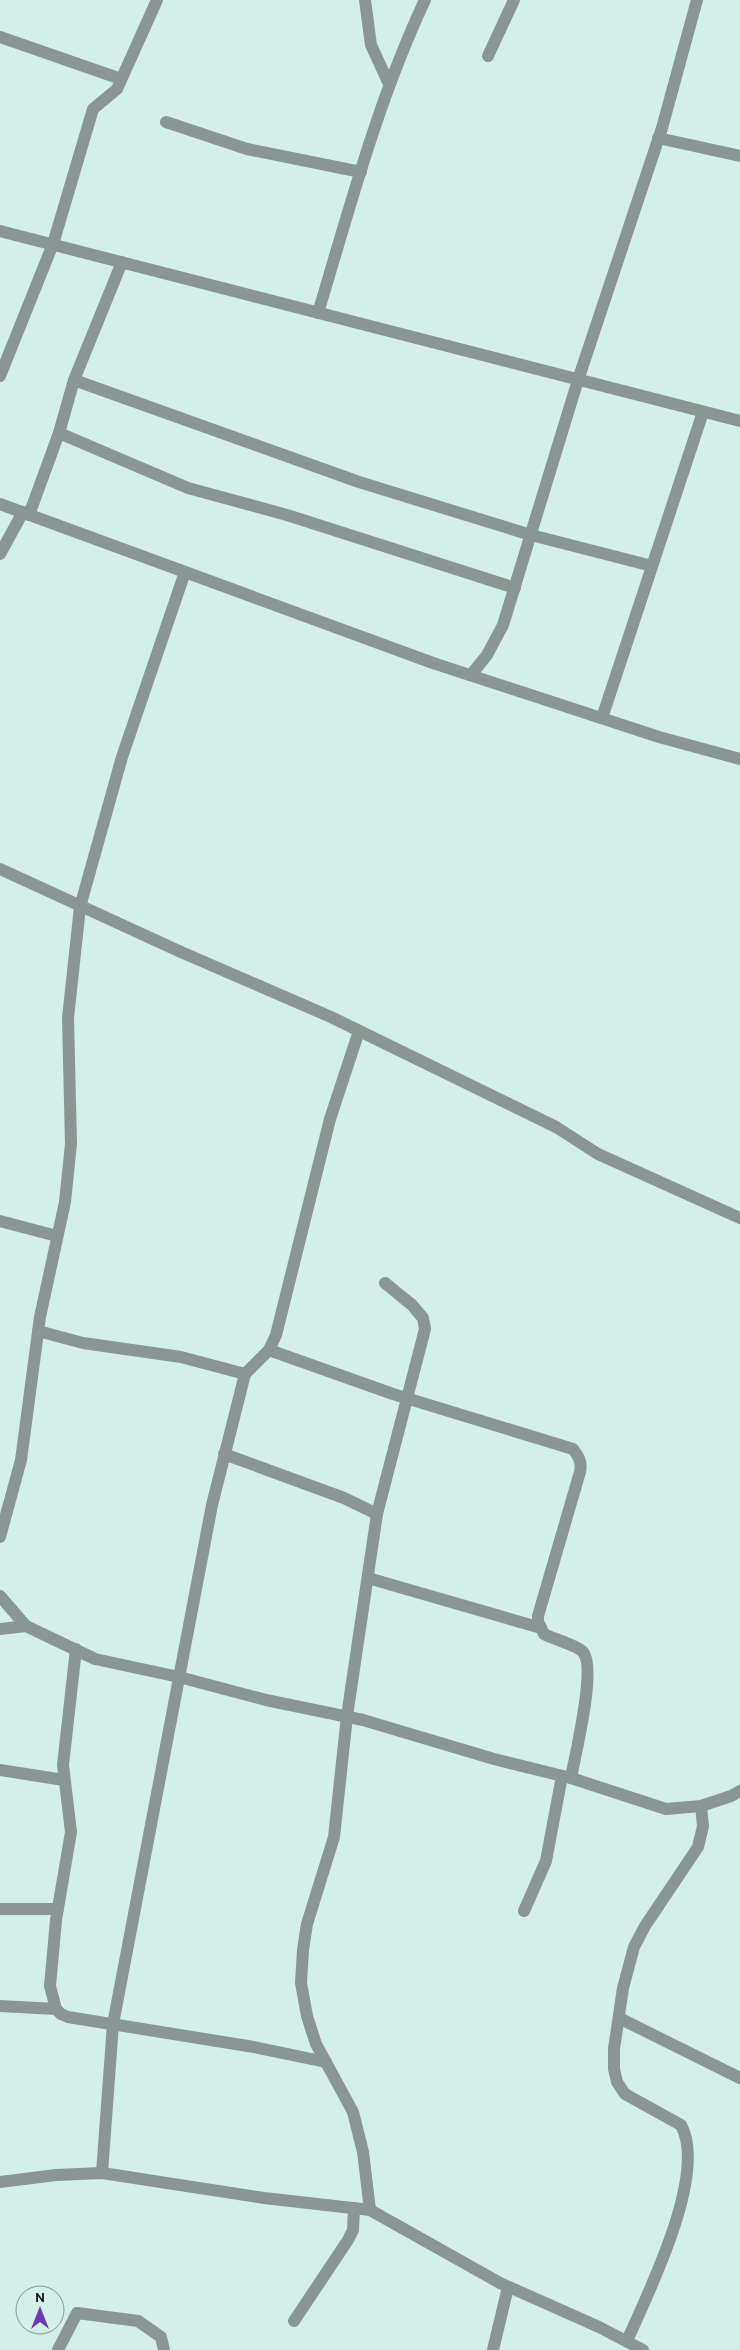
<svg xmlns="http://www.w3.org/2000/svg" width="740" height="2350" font-family="Overpass,sans-serif">
	<rect width="100%" height="100%" fill="#d2f0e7"/>
	<g fill="none" stroke-linecap="round" stroke-linejoin="round">
		<!-- minor -->
		<g stroke="#8a9693" stroke-width="12">
			<path d="M365 0 371 45 389 84"/>
			<path d="M0 37 121 79"/>
			<path d="M488 56 514 0"/>
			<path d="M166 122 247 149 361 172"/>
			<path d="M658 138 740 156"/>
			<path d="M0 231 740 421"/>
			<path d="M318 313C350 207 378 100 425 0"/>
			<path d="M0 376 53 244 93 109 117 89 157 0"/>
			<path d="M74 380 359 482 531 535 652 566"/>
			<path d="M59 433 188 488 287 515 515 588"/>
			<path d="M0 504 433 663 659 737 740 759"/>
			<path d="M29 515 59 433 74 380 122 262"/>
			<path d="M0 554 23 512"/>
			<path d="M471 675 487 655 503 625 578 380 662 128 697 0"/>
			<path d="M602 718 703 412"/>
			<path d="M0 869 181 952 331 1017 556 1127 598 1154 740 1218"/>
			<path d="M0 1221 57 1236"/>
			<path d="M38 1331 83 1343 181 1357 245 1374 212 1505 113 2024 102 2173"/>
			<path d="M269 1350 393 1394 573 1449C579 1457 582 1462 580 1472L538 1616V1622L544 1634C553 1639 577 1645 583 1652 597 1668 575 1755 571 1778"/>
			<path d="M245 1374 269 1350 276 1335 330 1119 359 1031"/>
			<path d="M224 1454 344 1498 377 1514"/>
			<path d="M0 1537 21 1460 40 1317 65 1202 71 1144 68 1018 80 907 122 757 185 572"/>
			<path d="M368 1578 541 1628"/>
			<path d="M0 1596 26 1626 95 1659 179 1677 266 1700 363 1720 494 1759 571 1778 666 1809 701 1806 731 1796 740 1791"/>
			<path d="M0 1629 26 1626"/>
			<path d="M76 1649 63 1765 71 1832 56 1920 50 1986 56 2009 61 2014 68 2017 254 2047 326 2062"/>
			<path d="M0 1770 64 1780"/>
			<path d="M0 1909H58"/>
			<path d="M524 1911 546 1861 562 1776"/>
			<path d="M0 2006 56 2009"/>
			<path d="M619 2018 740 2078"/>
			<path d="M0 2182 56 2175 102 2173 264 2198 370 2210 500 2283 599 2327 643 2350"/>
			<path d="M370 2210 363 2152 353 2112 316 2044 307 2016 301 1983 303 1950 307 1924 334 1837 347 1716 377 1514 425 1329 423 1318 412 1305 385 1283"/>
			<path d="M294 2321 348 2240 353 2230 354 2208"/>
			<path d="M627 2341C648 2293 708 2174 681 2125L625 2094 617 2082 614 2069V2049L623 1988 634 1947 645 1926 698 1847 703 1826 701 1806"/>
			<path d="M58 2350 77 2313 138 2321 161 2337 164 2350"/>
			<path d="M493 2350 508 2287"/>
		</g>
	</g>
	<!-- north arrow -->
	<g transform="translate(40 2310)"><circle r="24" fill="#d2f0e7" stroke="#839993"/>
	<path d="M0-4L9 19L0 12L-9 19Z" fill="#6b3bb2"/>
	<text y="-8" font-size="14" font-weight="bold" text-anchor="middle" fill="#0c1714">N</text>
	</g>
</svg>
